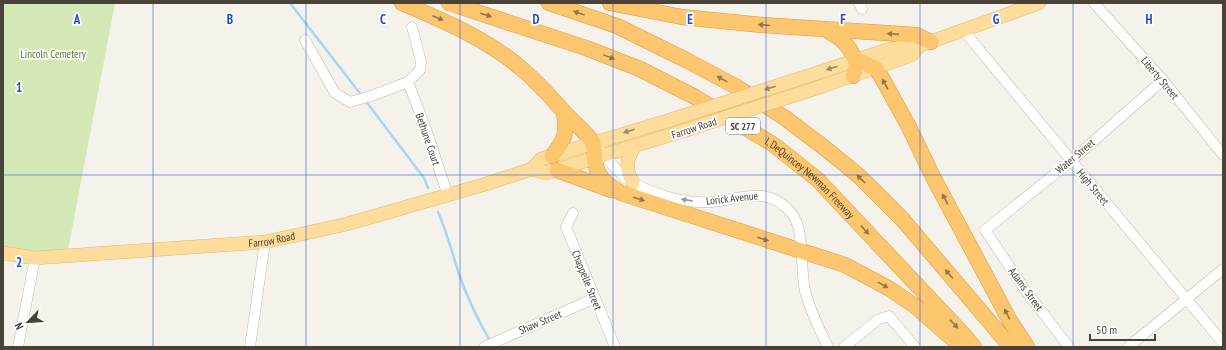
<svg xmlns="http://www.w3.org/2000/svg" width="1226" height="350" font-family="'PT Sans Narrow',sans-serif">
	<rect width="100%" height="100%" fill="#f5f1eb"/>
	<!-- green -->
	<path fill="#d3e8b4" d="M3 3H115L67 255 3 253Z"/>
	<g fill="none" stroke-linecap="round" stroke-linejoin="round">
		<!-- stream -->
		<g stroke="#a8d6f0" stroke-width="2.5">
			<path d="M290 3 362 96"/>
			<path d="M365 100 424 178 428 188"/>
			<path d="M438 212C447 232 452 253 459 274 467 297 478 320 490 341"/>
		</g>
		<defs>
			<g id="minor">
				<path d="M859 3 862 9"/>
				<path d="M1094 3 1163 80 1223 155"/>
				<path d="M412 27 421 62 420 70 408 82 426 129 448 196"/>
				<path d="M963 30 1223 343"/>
				<path d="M305 40 335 93 350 102 371 96 408 82"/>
				<path d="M600 150C608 159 618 173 627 179 640 188 657 194 672 198 684 201 699 203 711 202 743 199 768 184 792 214 805 230 800 269 805 291 810 310 819 329 828 347"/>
				<path d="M573 213 566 227 615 347"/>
				<path d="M18 347 35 258"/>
				<path d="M250 347 265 242"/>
				<path d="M484 347 595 298"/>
				<path d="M844 347 879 319 889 316 915 347"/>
				<path d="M1069 347 1026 291 985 230 1071 161 1163 80"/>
				<path d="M1128 347 1223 269"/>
			</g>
			<g id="major">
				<path d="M808 76 887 50 909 45 919 46"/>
				<path d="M823 86 912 55 919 46 1039 3"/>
				<path d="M532 169 546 173 683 131"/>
				<path d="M633 183C625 168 626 160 635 146"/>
				<path id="s1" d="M3 253 35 258 265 242 347 224 486 184 532 169 541 159 667 121"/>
			</g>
			<g id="highway">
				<path d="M402 3C444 21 487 39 522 69 538 83 551 97 565 113 573 122 585 131 592 141 595 145 594 152 594 156 596 177 605 183 621 193L845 265 890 289 915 306 962 347"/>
				<path id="s2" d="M449 3 586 48 640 69 695 97 774 145 817 179 964 335 974 347"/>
				<path d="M549 3 617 26 686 60 735 86 785 118 826 149 859 176 903 220 1011 347"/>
				<path d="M610 3 682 17 762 25 916 35 931 42"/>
				<path d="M827 30 841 39 849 48 856 61V67L853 76"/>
				<path d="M856 61 862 62 875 68 882 78 909 127 933 177 1010 321 1027 347"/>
				<path d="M552 156C566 138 567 134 564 112"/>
				<path d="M557 170 611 190"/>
			</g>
		</defs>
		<!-- minor casing -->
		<use href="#minor" stroke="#c1b9ad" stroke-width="11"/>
		<!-- major casing -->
		<use href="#major" stroke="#e3b96b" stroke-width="14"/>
		<!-- highway casing -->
		<use href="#highway" stroke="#dc9a3d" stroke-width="16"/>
		<!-- minor -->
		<use href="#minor" stroke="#fff" stroke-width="10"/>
		<!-- major -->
		<use href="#major" stroke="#fddc9c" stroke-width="13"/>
		<!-- highway -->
		<use href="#highway" stroke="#fcc66f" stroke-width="15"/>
		<defs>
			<g id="major-bridge">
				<path d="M667 121 808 76"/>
				<path d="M683 131 823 86"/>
			</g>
		</defs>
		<!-- major-bridge casing -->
		<use href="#major-bridge" stroke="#e3b96b" stroke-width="14" stroke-linecap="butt"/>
		<!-- major-bridge -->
		<use href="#major-bridge" stroke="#fddc9c" stroke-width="13"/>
	</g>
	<!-- one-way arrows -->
	<defs><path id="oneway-solid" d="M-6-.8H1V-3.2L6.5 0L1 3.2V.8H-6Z"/></defs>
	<g fill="#91774e">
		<use href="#oneway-solid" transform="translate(579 13) rotate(-161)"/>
		<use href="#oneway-solid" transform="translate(486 15) rotate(18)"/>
		<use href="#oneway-solid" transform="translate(438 18) rotate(23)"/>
		<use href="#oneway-solid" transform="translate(764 25) rotate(-175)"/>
		<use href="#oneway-solid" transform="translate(893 34) rotate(-176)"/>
		<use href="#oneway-solid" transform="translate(609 57) rotate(22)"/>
		<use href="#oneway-solid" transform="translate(722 79) rotate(-151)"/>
		<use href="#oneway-solid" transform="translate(885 84) rotate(-119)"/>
		<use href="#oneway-solid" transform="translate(861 179) rotate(-136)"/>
		<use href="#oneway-solid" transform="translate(639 199) rotate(18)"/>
		<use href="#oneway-solid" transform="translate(945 199) rotate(-118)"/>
		<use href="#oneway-solid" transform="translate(865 230) rotate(47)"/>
		<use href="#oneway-solid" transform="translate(763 239) rotate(18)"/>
		<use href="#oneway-solid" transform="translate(949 274) rotate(-130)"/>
		<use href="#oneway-solid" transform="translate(883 285) rotate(29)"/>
		<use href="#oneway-solid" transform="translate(1007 314) rotate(-118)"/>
		<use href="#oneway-solid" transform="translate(954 324) rotate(47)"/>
	</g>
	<g fill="#9a8765">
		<use href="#oneway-solid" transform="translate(832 68) rotate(162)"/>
		<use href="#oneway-solid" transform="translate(770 88) rotate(162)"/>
		<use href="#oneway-solid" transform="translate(629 131) rotate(163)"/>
	</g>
	<use fill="#9b9792" href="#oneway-solid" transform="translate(687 200) rotate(-171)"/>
	<!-- grid -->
	<path fill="none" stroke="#1d4ed8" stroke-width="1" stroke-opacity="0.55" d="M153 3V347M306 3V347M460 3V347M613 3V347M766 3V347M920 3V347M1073 3V347M3 175H1223"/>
	<g text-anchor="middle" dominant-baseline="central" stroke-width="3.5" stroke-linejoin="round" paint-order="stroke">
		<!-- shield labels -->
		<rect fill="#fff" stroke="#807b74" stroke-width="1" x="726" y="118" width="34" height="16" rx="3"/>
		<g font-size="10" font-weight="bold" fill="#494238">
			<text x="743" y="126">SC 277</text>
		</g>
		<!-- park labels -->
		<g font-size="11" fill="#4d7b2b" stroke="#fff">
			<text x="53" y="54">Lincoln Cemetery</text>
		</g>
		<!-- street labels -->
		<g font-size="11" fill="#494238" stroke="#fff">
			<text transform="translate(1160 78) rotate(50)">Liberty Street</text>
			<text transform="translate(694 128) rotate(-18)">Farrow Road</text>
			<text transform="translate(428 139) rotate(71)">Bethune Court</text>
			<text transform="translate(1075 156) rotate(-40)">Water Street</text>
			<text stroke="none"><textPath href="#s2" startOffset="405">I. DeQuincey Newman Freeway</textPath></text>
			<text transform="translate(1093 187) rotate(50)">High Street</text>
			<text transform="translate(732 198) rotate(-6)">Lorick Avenue</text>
			<text stroke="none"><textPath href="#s1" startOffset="270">Farrow Road</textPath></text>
			<text transform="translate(587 280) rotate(68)">Chappelle Street</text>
			<text transform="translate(1026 289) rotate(54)">Adams Street</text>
			<text transform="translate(540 322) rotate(-23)">Shaw Street</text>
		</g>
	</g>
	<g font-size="13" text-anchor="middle" font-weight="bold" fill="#1d4ed8" stroke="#fff" stroke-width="3.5" stroke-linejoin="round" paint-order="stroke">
		<text x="77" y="24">A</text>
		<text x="230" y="24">B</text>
		<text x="383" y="24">C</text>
		<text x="536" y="24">D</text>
		<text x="690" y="24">E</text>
		<text x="843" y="24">F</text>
		<text x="996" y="24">G</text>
		<text x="1149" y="24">H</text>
		<text x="19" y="92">1</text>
		<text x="19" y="267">2</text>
	</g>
	<!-- border -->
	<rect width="1226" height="350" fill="none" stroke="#494238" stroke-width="8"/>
	<!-- north arrow -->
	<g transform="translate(28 322) rotate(245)" stroke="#ffffff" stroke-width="3" paint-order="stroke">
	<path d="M0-3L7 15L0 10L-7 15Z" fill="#494238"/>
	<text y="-6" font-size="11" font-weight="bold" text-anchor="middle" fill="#494238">N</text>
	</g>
	<!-- scale -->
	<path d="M1090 334v6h65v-6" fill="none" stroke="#494238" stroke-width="2"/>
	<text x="1096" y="334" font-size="12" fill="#494238" stroke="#ffffff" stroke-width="3" paint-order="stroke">50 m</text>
</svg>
